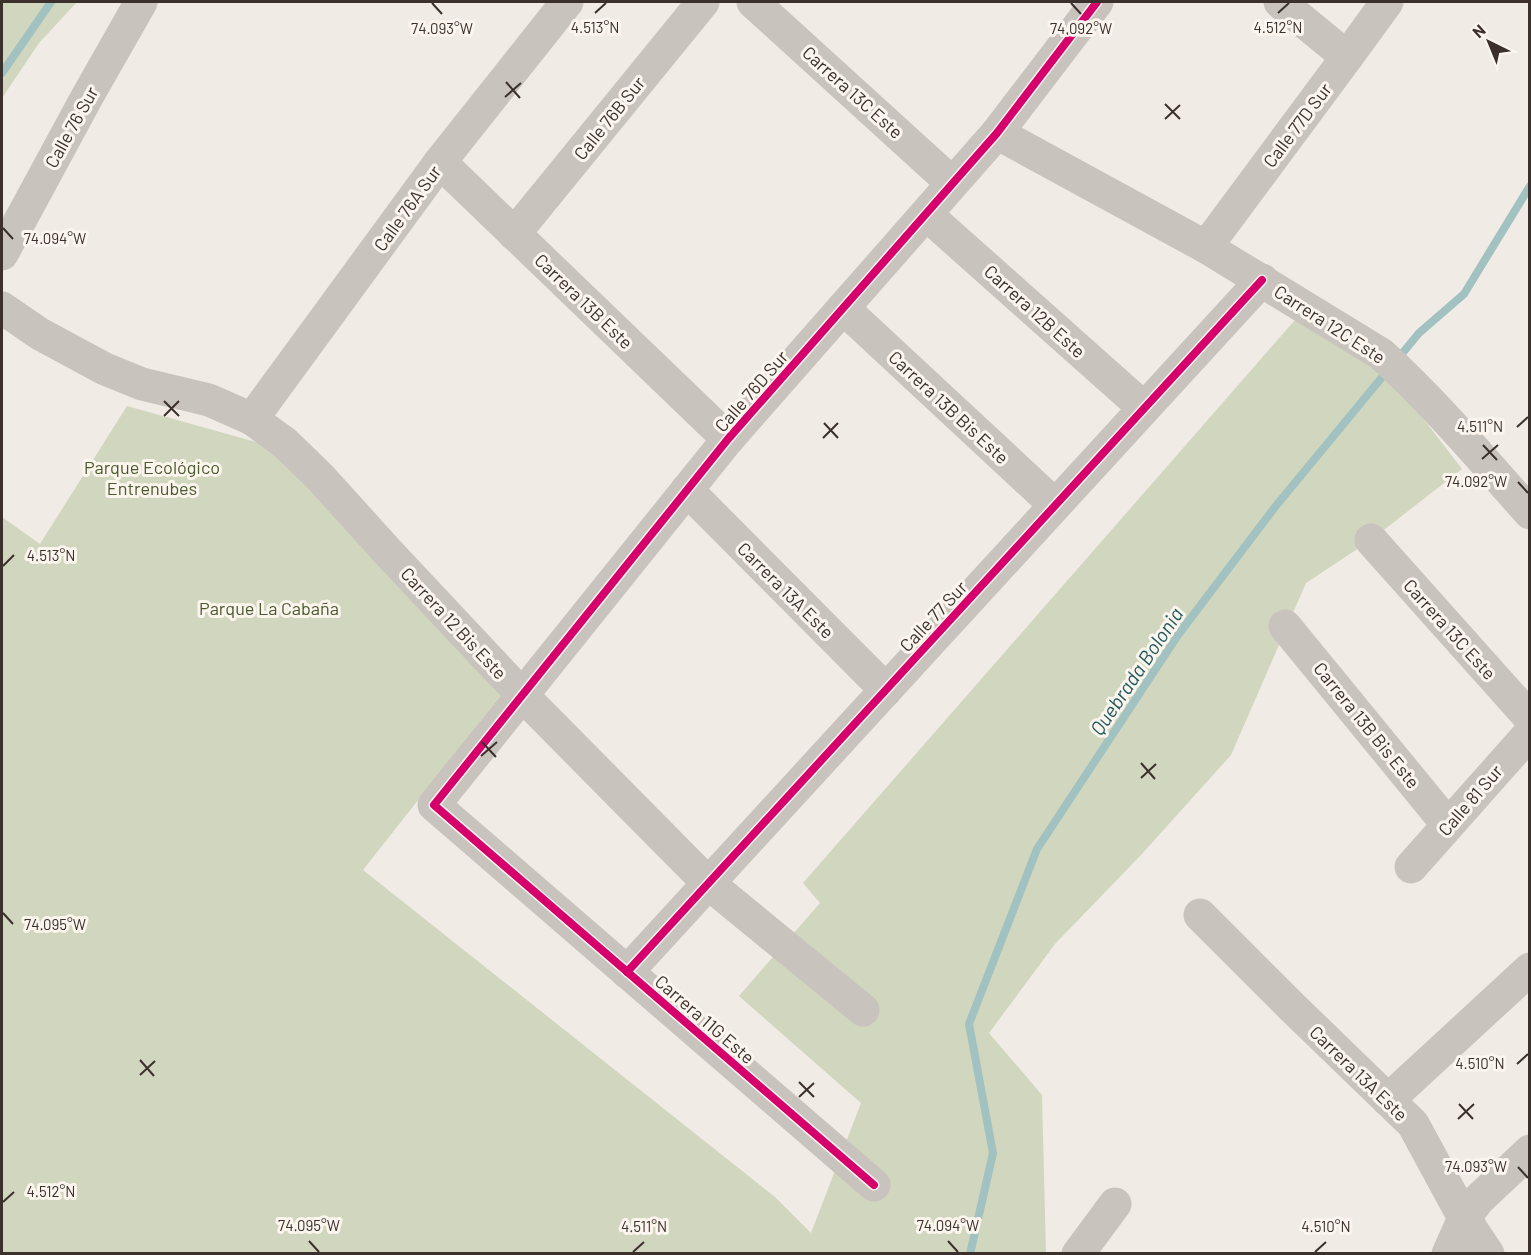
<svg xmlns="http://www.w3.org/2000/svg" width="1531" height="1255" font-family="Barlow,sans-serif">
	<rect width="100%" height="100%" fill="#f0ebe5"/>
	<!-- green -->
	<g fill="#d1d6bf">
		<path d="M2 2H77L39 43 2 98Z"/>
		<path d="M1295 320 1372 363 1402 391 1462 469 1371 540 1306 583 1231 755 1141 855 1055 944 989 1033 1042 1095 1046 1254 2 1253V517L40 544 127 406 263 444 349 525 500 696 363 870 775 1197 811 1233 861 1103 739 996 820 903 803 883Z"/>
	</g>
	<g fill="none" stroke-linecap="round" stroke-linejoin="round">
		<!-- stream -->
		<g stroke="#a1c2c1" stroke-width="8">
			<path d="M2 73 51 2"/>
			<path d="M1396 361 1419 333 1464 294 1530 186"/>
			<path d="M970 1254 993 1153 969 1024 1037 849 1178 635 1275 507 1388 370"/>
		</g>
		<!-- minor -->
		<g stroke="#c9c3be" stroke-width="33">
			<path d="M753 2 952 183"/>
			<path d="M1280 2 1347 57"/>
			<path d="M440 162 728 439"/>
			<path d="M926 214 1144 408"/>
			<path d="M514 234 703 2"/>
			<path d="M1206 247 1347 57 1387 2"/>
			<path d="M2 254 87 97 141 2"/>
			<path d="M2 308 40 334 105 369 142 384 209 400 252 419 285 443 320 477 386 550 523 696 708 883 863 1010"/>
			<path d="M843 308 1055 505"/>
			<path d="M252 419 440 162 567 2"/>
			<path d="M687 490 886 690"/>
			<path d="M1371 540 1530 718"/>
			<path d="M1285 626 1448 825"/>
			<path d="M1411 867 1530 733"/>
			<path d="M1200 915 1290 1005 1413 1124 1464 1218 1488 1254"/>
			<path d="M627 972 1262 280"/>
			<path d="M1388 1100 1530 969"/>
			<path d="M874 1185 434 805 728 439 997 133"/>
			<path d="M1078 1254 1115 1204"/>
			<path d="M1448 1254 1464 1218 1479 1199 1530 1151"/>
		</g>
		<!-- tertiary -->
		<path stroke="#c9c3be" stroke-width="33" d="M1097 2 997 133 1206 247 1381 354C1435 403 1482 459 1530 513"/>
		<defs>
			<g id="cycleway">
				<path d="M627 972 1262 280"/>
				<path d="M874 1185 434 805 728 439 997 133 1097 2"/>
			</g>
		</defs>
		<!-- cycleway casing -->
		<use href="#cycleway" stroke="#fbf5ee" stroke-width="11"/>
		<!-- cycleway -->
		<use href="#cycleway" stroke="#d6006c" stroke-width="8"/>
	</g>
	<!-- ticks -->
	<path fill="none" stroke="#3b302b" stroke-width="2" d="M432 3 442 14M1071 3 1081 14M595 13 606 3M1278 13 1289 3M506 82 520 98M505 97 521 83M1165 104 1180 119M1165 119 1180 105M3 228 13 239M164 401 179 416M164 416 179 401M824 423 838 438M1517 427 1528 417M823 438 838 423M1483 445 1497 460M1482 459 1498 445M1518 482 1528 493M3 566 14 555M482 742 496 757M481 756 497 742M1141 763 1155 779M1141 778 1156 764M3 913 13 924M140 1060 154 1076M1517 1064 1528 1054M140 1075 155 1061M799 1082 814 1097M799 1097 814 1083M1459 1104 1473 1119M1458 1119 1474 1104M1518 1167 1528 1178M3 1202 14 1192M309 1241 319 1252M948 1241 958 1252M633 1252 644 1242M1315 1252 1326 1242"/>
	<g text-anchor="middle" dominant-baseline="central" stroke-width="6" stroke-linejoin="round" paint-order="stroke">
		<!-- street labels -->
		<g font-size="18" fill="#3b302b" stroke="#fbf5ee">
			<text transform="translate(853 92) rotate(42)">Carrera 13C Este</text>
			<text transform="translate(609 118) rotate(-51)">Calle 76B Sur</text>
			<text transform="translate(1297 125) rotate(-53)">Calle 77D Sur</text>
			<text transform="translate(71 127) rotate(-61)">Calle 76 Sur</text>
			<text transform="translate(407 208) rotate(-54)">Calle 76A Sur</text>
			<text transform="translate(584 301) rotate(44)">Carrera 13B Este</text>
			<text transform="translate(1035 311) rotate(42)">Carrera 12B Este</text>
			<text transform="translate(1330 324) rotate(33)">Carrera 12C Este</text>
			<text transform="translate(751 391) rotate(-49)">Calle 76D Sur</text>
			<text transform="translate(949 407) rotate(43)">Carrera 13B Bis Este</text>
			<text transform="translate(786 590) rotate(45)">Carrera 13A Este</text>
			<text transform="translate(933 616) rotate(-47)">Calle 77 Sur</text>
			<text transform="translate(454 623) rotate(47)">Carrera 12 Bis Este</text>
			<text transform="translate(1450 629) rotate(48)">Carrera 13C Este</text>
			<text transform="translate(1367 725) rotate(51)">Carrera 13B Bis Este</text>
			<text transform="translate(1470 800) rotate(-49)">Calle 81 Sur</text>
			<text transform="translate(705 1019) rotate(41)">Carrera 11G Este</text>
			<text transform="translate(1359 1073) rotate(44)">Carrera 13A Este</text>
		</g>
		<!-- park labels -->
		<g font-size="18" fill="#4a5a2e" stroke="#fbf5ee">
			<text x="152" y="467">Parque Ecológico<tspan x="152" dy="21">Entrenubes</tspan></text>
			<text x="269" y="608">Parque La Cabaña</text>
		</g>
		<!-- water labels -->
		<g font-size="20" font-style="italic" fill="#1f5a5e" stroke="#fbf5ee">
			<text transform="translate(1136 671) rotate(-56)">Quebrada Bolonia</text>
		</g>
	</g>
	<g font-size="15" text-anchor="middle" fill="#3b302b" stroke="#fbf5ee" stroke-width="6" stroke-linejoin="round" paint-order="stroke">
		<text x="595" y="33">4.513°N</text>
		<text x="1278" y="33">4.512°N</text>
		<text x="442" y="34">74.093°W</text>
		<text x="1081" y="34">74.092°W</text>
		<text x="55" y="244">74.094°W</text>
		<text x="1480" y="432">4.511°N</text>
		<text x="1476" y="487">74.092°W</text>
		<text x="51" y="561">4.513°N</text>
		<text x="55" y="930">74.095°W</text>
		<text x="1480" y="1069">4.510°N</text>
		<text x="1476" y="1172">74.093°W</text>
		<text x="51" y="1197">4.512°N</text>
		<text x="309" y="1231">74.095°W</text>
		<text x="948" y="1231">74.094°W</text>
		<text x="644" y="1232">4.511°N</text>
		<text x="1326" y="1232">4.510°N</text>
	</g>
	<!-- border -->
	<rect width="1531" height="1255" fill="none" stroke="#3b302b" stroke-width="6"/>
	<!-- north arrow -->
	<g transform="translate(1489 42) rotate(317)" stroke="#fbf5ee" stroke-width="4.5" paint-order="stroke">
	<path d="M0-4.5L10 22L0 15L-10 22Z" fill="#3b302b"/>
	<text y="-9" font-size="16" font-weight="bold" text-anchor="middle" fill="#3b302b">N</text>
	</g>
</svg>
